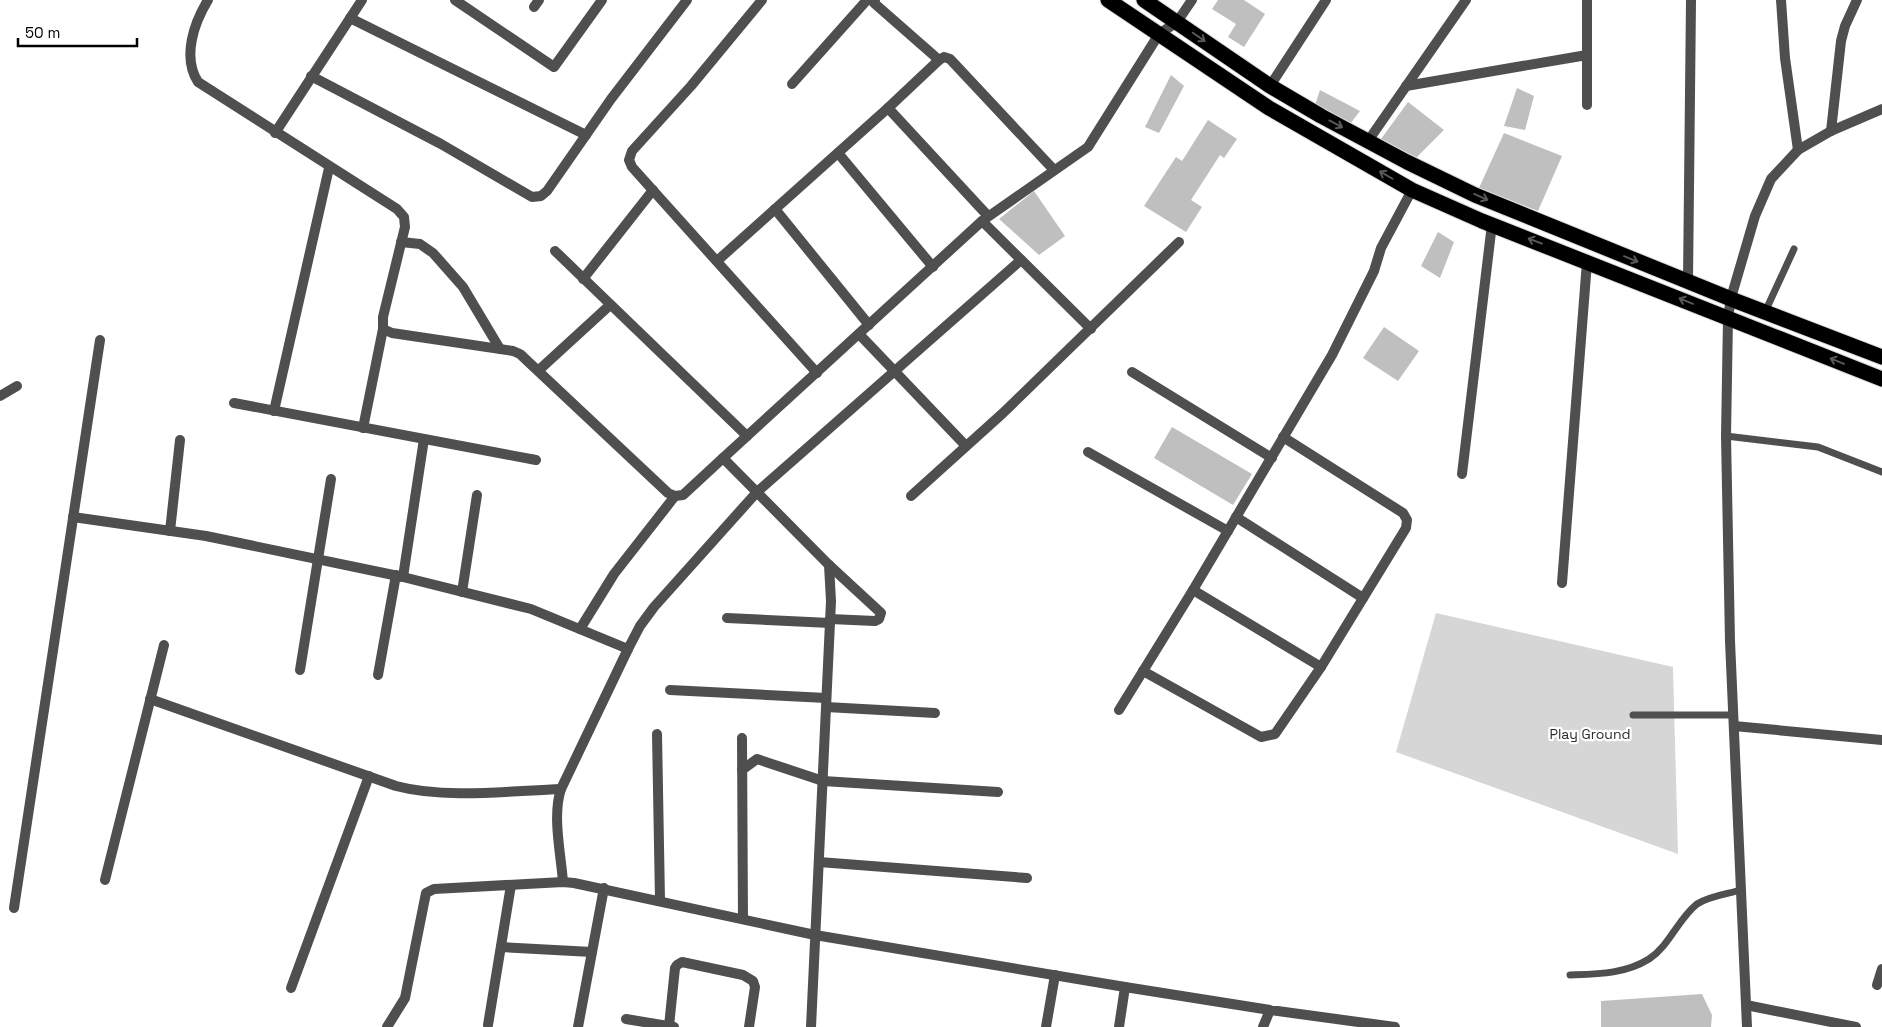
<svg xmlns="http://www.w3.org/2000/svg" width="1882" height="1027" viewBox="0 0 1882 1027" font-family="'Space Grotesk',sans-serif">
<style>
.green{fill:#d6d6d6}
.building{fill:#bfbfbf}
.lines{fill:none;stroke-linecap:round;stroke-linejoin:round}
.highway-casing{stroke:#dbdbdb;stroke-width:17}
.lane{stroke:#4f4f4f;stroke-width:7}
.street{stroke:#4f4f4f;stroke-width:10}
.highway{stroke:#000;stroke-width:15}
.oneway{stroke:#595959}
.labels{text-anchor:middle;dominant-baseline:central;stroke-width:4.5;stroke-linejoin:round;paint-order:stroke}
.park-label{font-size:14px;fill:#2d2d2d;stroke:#fff}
</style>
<rect width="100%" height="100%" fill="#fff"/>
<!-- green -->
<polygon class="green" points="1436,613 1673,667 1678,854 1396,752"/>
<!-- building -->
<g class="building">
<polygon points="1218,0 1244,0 1265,14 1244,47 1228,37 1236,24 1212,9"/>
<polygon points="1171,75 1184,86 1159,133 1145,127"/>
<polygon points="1517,88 1534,96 1525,130 1504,126"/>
<polygon points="1320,90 1360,111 1350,124 1315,105"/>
<polygon points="1408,102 1444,130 1415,159 1381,139"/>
<polygon points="1208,120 1237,139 1224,158 1220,155 1191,200 1202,207 1186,232 1144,206 1176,157 1182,161"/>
<polygon points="1504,133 1562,156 1538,211 1479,188"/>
<polygon points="1034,191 1065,236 1039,255 999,219"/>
<polygon points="1438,232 1454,242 1440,278 1421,266"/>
<polygon points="1384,327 1419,351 1398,381 1363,358"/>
<polygon points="1172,427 1252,474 1233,505 1154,458"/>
<polygon points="1702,994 1712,1015 1711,1027 1601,1027 1601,1001"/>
</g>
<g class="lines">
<defs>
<g id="highway">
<polyline points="1108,0 1269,108 1412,190 1482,221 1882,379"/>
<polyline points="1144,0 1270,86 1321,116 1407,162 1475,195 1736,301 1882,357"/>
</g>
</defs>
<!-- highway casing -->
<use href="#highway" class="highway-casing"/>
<!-- lane -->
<g class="lane">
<polyline points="1765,312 1794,249"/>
<polyline points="1726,436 1818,447 1882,472"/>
<polyline points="1633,715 1733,715"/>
<path d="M1570 975C1598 974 1625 974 1649 959 1670 945 1678 919 1697 904 1709 896 1727 894 1741 890"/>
</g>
<!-- street -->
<g class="street">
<path d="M208 0C194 23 182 57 198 82L397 209 404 217 405 227 383 317V329L392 333 513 351 520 354 668 493 675 496 683 495 723 458"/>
<polyline points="455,0 554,67 602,0"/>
<polyline points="762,0 691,86 632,151 629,160 632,167 817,373"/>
<polyline points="875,0 874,3 939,60"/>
<polyline points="1587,0 1587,105"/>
<polyline points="1781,0 1785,58 1798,150"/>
<polyline points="534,7 539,0"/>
<polyline points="350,18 586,135"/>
<polyline points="311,76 441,144 532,197 541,196 547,191 611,99 687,0"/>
<polyline points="792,84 867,0"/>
<polyline points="1270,86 1326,0"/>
<polyline points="1406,86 1587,55"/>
<polyline points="888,108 988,216"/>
<polyline points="1831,131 1841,41 1845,26 1857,0"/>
<polyline points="275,133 362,0"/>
<polyline points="1368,141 1466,0"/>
<polyline points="838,153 933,267"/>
<polyline points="775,209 869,325"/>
<polyline points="982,221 1091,329"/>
<polyline points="401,242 420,244 433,253 463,287 500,349"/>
<polyline points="555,251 747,436"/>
<polyline points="717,261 888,108 939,60 944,57 950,59 1054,170"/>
<polyline points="583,279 653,190"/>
<polyline points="1688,281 1691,0"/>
<polyline points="859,334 966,446"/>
<polyline points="539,370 610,305"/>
<polyline points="1132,372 1272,458"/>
<polyline points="0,396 17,386"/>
<polyline points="234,403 536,460"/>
<polyline points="274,411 329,168"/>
<polyline points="363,428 383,329"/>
<polyline points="1088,452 1228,531"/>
<polyline points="1462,474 1492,224"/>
<polyline points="911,496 1003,413 1179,242"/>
<polyline points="73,517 206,536 403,577 531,609 628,649"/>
<polyline points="1236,517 1363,598"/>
<polyline points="170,531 180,440"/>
<polyline points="829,565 881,613 879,619 875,621 830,619"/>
<polyline points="403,577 424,439"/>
<polyline points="1562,583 1587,262"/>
<polyline points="1193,590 1321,667"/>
<polyline points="462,592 477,495"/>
<polyline points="727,618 830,623"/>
<polyline points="580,629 614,574 675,496"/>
<polyline points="300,670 331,479"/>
<polyline points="1143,671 1261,737 1275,734 1321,667 1406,528 1407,520 1403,513 1283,437"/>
<polyline points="378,675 396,575"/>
<polyline points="670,690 826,698"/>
<path d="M150 699 396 786C445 799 509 791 561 789"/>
<polyline points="826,707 935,713"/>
<polyline points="1119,710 1193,590 1332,355 1374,271 1381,248 1412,190"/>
<polyline points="1734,726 1882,740"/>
<polyline points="657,734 660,900"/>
<polyline points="742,738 743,919"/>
<polyline points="742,770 757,759 823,781 998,792"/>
<polyline points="819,862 1027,878"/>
<polyline points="105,880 164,645"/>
<path d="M563 882C561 854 552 816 561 789L628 649 640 626 654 607 757 492 1021 260"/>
<polyline points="14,908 100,340"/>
<polyline points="501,947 592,952"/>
<polyline points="1877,985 1882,969"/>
<polyline points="291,988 369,776"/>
<polyline points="1746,1005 1856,1027"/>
<polyline points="626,1019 674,1027"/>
<polyline points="488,1025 511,885"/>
<polyline points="669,1026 675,968 677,965 682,962 743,975 753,981 755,987 749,1027"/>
<polyline points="387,1027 405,998 426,893 434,889 563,882 574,883 815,935 1125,987 1270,1010 1395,1027"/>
<polyline points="578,1027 604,888"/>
<polyline points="811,1027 831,601 829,565 723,458 982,221 1088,147 1159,34 1177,22 1192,0"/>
<polyline points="1046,1027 1055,975"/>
<polyline points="1119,1027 1125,987"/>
<polyline points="1263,1027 1270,1010"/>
<polyline points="1747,1027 1730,641 1726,436 1728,318 1731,298 1755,216 1771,179 1798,150 1831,131 1882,109"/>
</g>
<!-- highway -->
<use href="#highway" class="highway"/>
</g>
<!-- one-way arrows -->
<defs><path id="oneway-shaft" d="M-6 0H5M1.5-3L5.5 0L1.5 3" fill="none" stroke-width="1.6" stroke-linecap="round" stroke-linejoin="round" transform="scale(1.25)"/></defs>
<g class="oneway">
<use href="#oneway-shaft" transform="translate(1199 37) rotate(35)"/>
<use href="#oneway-shaft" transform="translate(1336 124) rotate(28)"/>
<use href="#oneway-shaft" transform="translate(1386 175) rotate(-150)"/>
<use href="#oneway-shaft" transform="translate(1481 197) rotate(24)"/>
<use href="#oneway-shaft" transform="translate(1535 241) rotate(-159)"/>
<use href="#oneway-shaft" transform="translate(1631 259) rotate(22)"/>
<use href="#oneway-shaft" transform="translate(1686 301) rotate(-158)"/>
<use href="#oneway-shaft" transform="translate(1837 361) rotate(-158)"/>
</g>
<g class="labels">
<!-- park labels -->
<g class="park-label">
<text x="1590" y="734">Play Ground</text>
</g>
</g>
<!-- scale -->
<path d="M18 38v8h119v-8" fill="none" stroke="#000000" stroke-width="2.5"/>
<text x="25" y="38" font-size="15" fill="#000000" stroke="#ffffff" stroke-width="4" paint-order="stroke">50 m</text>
</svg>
